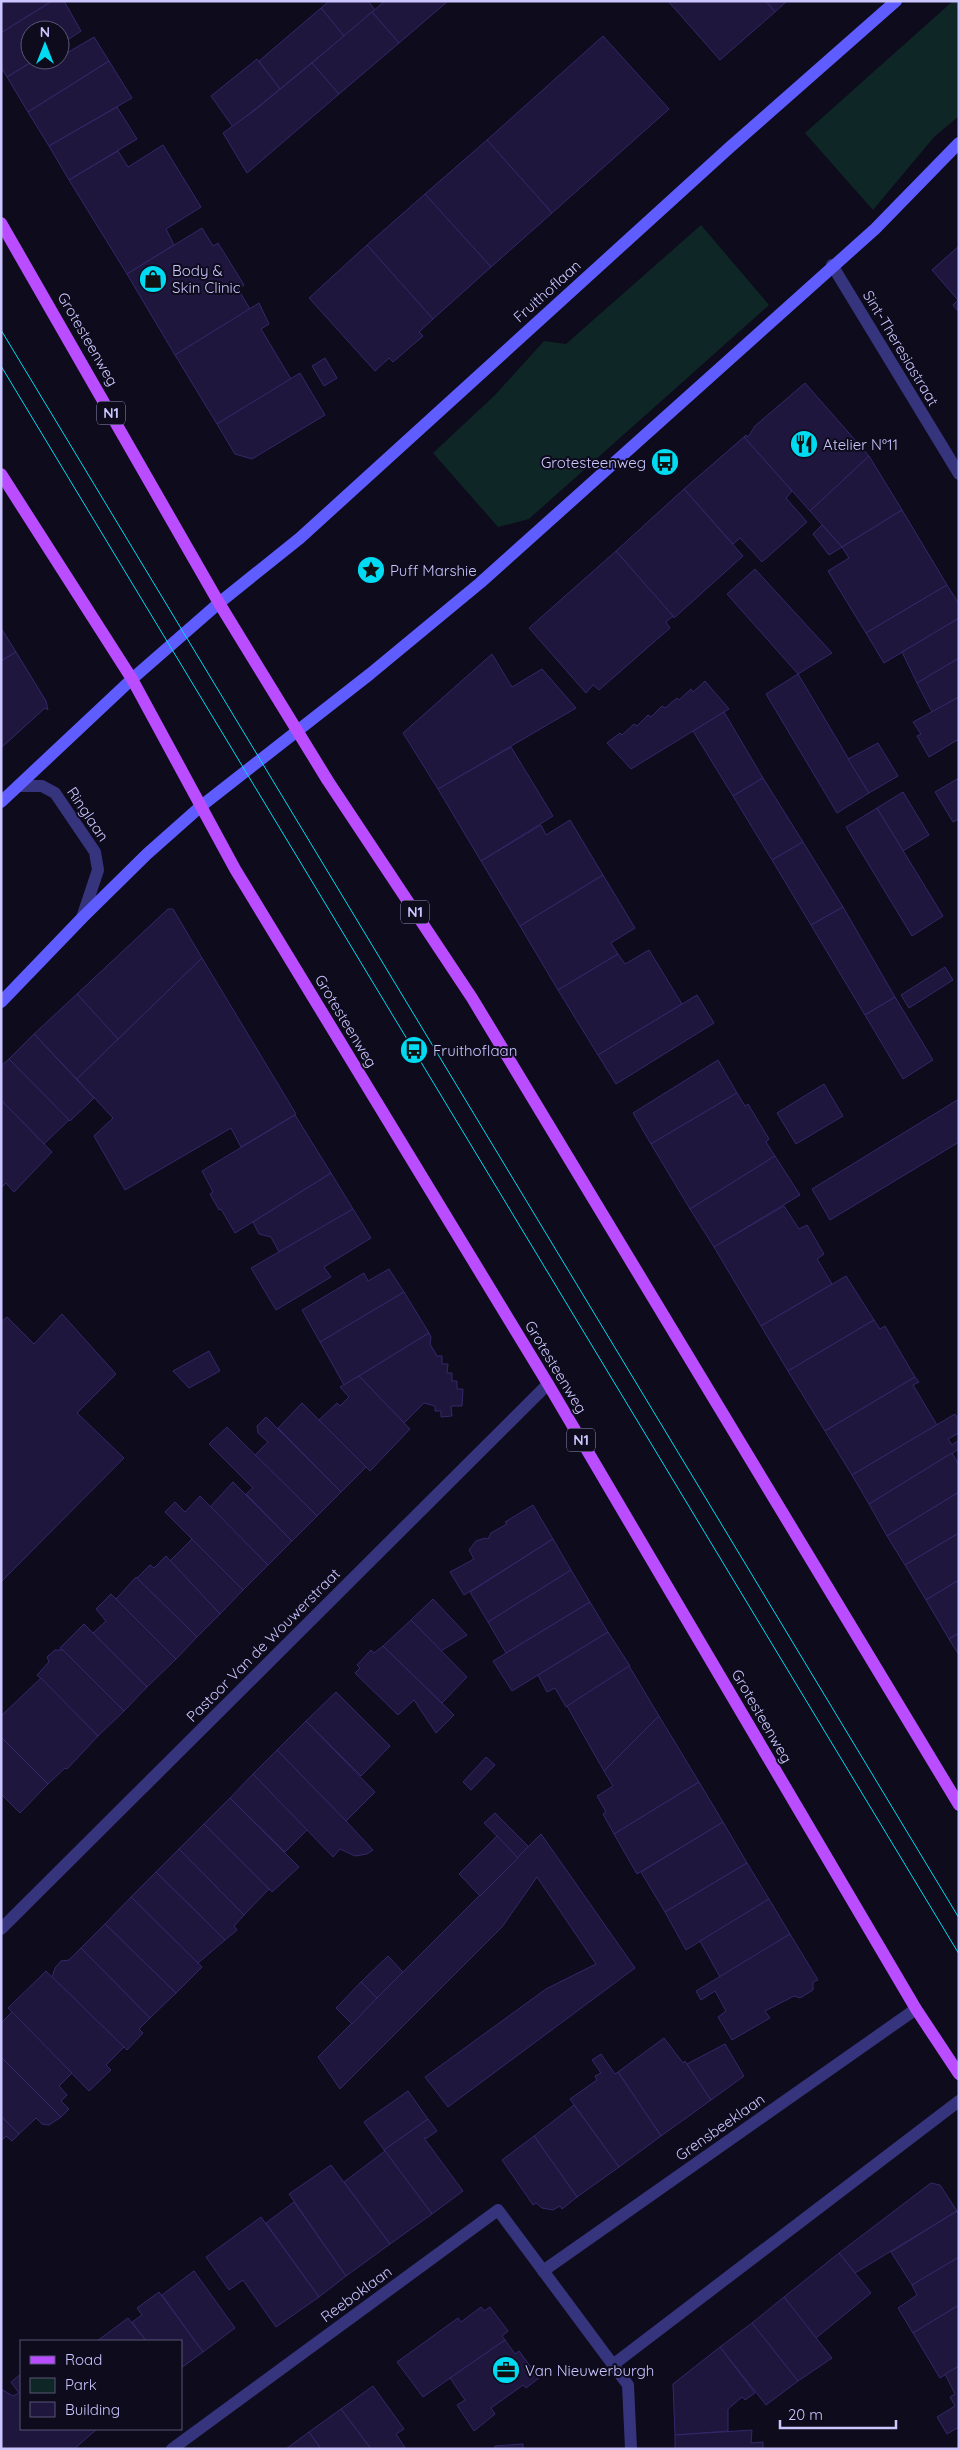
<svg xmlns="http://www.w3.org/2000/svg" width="960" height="2450" viewBox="0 0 960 2450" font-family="Quicksand,sans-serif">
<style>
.green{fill:#0e2625}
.building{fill:#1e163d;stroke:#34286a}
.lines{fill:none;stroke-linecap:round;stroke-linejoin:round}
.street{stroke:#36347c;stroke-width:12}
.secondary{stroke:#5f5dff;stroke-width:12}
.primary{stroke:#ba4dff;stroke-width:12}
.tram{stroke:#00dbf1;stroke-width:1}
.labels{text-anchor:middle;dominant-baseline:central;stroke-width:4;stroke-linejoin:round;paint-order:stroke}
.shield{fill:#0d0b1c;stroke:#928ebb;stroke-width:1}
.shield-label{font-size:14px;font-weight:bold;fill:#cbc6ff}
.poi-label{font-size:15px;fill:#cbc6ff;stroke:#0d0b1c;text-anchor:start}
.street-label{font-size:15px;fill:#cbc6ff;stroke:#0d0b1c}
</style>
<rect width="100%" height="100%" fill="#0d0b1c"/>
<!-- green -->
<g class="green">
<polygon points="953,1 959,1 959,116 934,137 873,210 805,133"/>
<polygon points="701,225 769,305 529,519 498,527 433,453 495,395 544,341 566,344"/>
</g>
<!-- building -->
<g class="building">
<polygon points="1,1 52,1 1,33"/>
<polygon points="52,1 64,1 81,31 60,45 60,30 30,30 30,60 35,60 7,77 1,67 1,33"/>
<polygon points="329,1 368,1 375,10 344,36 321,8"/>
<polygon points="385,1 448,1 399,43 372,12"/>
<polygon points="668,1 766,1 775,12 720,60"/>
<polygon points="766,1 787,1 775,12"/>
<polygon points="321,8 344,36 280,89 259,61"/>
<polygon points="372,12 399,43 339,94 312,63"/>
<polygon points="603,36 669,109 552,213 487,140"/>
<polygon points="94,37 109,61 28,112 7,77 35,60 60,60 60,57"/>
<polygon points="257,59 280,89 233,127 211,96"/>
<polygon points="109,61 132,98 49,146 28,112"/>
<polygon points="312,63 339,94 247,173 223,133 255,110"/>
<polygon points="117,107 137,139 69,180 49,146"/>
<polygon points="487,140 552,213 491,267 425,194"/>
<polygon points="163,145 201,207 166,229 174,245 127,274 69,180 118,151 128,167"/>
<polygon points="425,194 491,267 433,319 367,245"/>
<polygon points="202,228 213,246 218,243 244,285 238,289 250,309 175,355 127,274"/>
<polygon points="367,245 433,319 419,332 423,336 393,362 389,358 375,371 309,298"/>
<polygon points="959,246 959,312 953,305 958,300 932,270"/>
<polygon points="259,303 269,324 261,329 291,379 217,424 175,355"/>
<polygon points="325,358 337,378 324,386 312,366"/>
<polygon points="300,373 325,415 252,459 235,454 217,424"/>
<polygon points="805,383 869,456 810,511 744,437 746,435 748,437 755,426"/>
<polygon points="744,437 792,491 786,498 807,522 762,562 740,538 733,544 684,489"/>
<polygon points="869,456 902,510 842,547 810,511"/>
<polygon points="684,489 743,556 674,618 616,551"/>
<polygon points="902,510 947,585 866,633 828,571 849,558 842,547"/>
<polygon points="822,525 842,547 829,555 813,534"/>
<polygon points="616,551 673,616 666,622 670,628 599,690 593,685 586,693 529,628"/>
<polygon points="755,569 832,653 798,674 727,594"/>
<polygon points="947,585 959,604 959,618 884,663 866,633"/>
<polygon points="959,618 959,658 917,683 902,652"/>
<polygon points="1,628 16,652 1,661"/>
<polygon points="16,652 46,701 48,710 45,708 1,748 1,661"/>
<polygon points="492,654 512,687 542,669 576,708 438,789 403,733"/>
<polygon points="959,658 959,697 932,712 917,683"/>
<polygon points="798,674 869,793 837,813 766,694"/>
<polygon points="705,681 729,709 631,769 607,743 620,733 622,735 634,724 637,726 648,715 651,717 662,706 665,708 677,698 679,700 691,689 693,692"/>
<polygon points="959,697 959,739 929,757 917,736 921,734 913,722"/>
<polygon points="724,712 763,778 733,796 693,731"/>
<polygon points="878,743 898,776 869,793 848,759"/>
<polygon points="511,747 553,816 481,861 438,789"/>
<polygon points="763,778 803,842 772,860 733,796"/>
<polygon points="959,778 959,819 953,822 935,792"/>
<polygon points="903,792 929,835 903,851 877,808"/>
<polygon points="877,808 943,916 912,936 846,827"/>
<polygon points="570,820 603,875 520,926 481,861 541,825 546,835"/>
<polygon points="803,842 843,907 811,925 772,860"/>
<polygon points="603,875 635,928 611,943 618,954 558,990 520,926"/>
<polygon points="843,907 895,997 865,1015 811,925"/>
<polygon points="168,909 173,909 202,958 118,1039 77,994"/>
<polygon points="649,950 682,1004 598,1055 558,990 618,954 625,964"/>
<polygon points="202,958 296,1114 241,1147 231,1128 125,1190 94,1136 113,1118 77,1079"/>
<polygon points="945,967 953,980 909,1008 901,995"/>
<polygon points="77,994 118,1039 77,1079 34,1034"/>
<polygon points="697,995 714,1023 616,1084 598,1055"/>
<polygon points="895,997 933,1060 903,1079 865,1015"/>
<polygon points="34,1034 94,1098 70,1121 9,1059"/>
<polygon points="9,1059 69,1120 44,1144 1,1100 1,1066"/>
<polygon points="718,1060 737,1093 651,1144 633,1113"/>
<polygon points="824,1084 843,1116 796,1144 777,1113"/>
<polygon points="737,1093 745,1106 748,1104 769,1139 766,1142 775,1156 690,1209 651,1144"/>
<polygon points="959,1099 959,1142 830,1220 812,1189"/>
<polygon points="1,1100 52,1152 14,1192 6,1183 1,1188"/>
<polygon points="295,1115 331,1173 235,1233 221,1209 219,1210 210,1194 213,1192 202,1171"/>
<polygon points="775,1156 800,1195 714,1247 690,1209"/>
<polygon points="331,1173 353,1209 279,1252 271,1237 259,1234 253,1222"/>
<polygon points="784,1206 799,1229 807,1225 824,1254 817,1259 832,1284 761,1326 714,1247"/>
<polygon points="353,1209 371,1238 324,1267 331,1277 276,1310 251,1268"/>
<polygon points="389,1269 404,1292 320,1342 302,1310 364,1273 368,1281"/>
<polygon points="846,1276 874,1320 788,1371 761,1326"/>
<polygon points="404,1292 429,1333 344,1385 320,1342"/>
<polygon points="62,1314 116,1374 77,1413 124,1458 1,1582 1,1322 7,1317 34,1344"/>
<polygon points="874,1320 880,1329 885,1326 915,1377 825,1431 788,1371"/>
<polygon points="429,1333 431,1337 430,1344 437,1356 442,1356 442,1364 448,1364 447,1373 452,1373 452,1381 457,1381 457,1389 463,1389 462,1406 451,1406 452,1416 441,1417 441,1411 435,1411 435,1406 424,1403 404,1423 359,1376"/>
<polygon points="209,1351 220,1371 189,1388 173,1371"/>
<polygon points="359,1376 410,1429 370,1471 319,1420 337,1403 340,1406 349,1397 340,1387"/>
<polygon points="915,1377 919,1382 913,1385 937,1425 852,1475 825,1431"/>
<polygon points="302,1403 366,1467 341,1492 278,1428"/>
<polygon points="955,1414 959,1421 959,1433 948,1439 952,1445 959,1440 959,1449 869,1504 852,1475"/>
<polygon points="266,1417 341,1492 317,1516 255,1455 268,1442 258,1433 257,1426"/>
<polygon points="227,1427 317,1516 292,1541 246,1494 253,1488 209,1444"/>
<polygon points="952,1453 959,1465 959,1492 887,1536 869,1504"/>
<polygon points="233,1482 292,1541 268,1565 210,1507"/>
<polygon points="959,1492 959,1533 905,1565 887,1536"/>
<polygon points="200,1496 268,1565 243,1590 165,1512 175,1502 185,1512"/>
<polygon points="533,1505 553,1539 464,1595 450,1572 474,1559 469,1550 476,1541 485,1538 488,1539 491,1533 507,1524 505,1522"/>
<polygon points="959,1533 959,1580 926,1600 905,1565"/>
<polygon points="192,1539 243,1590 220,1614 170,1561"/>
<polygon points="553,1539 571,1570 488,1622 470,1592"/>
<polygon points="166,1556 220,1614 197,1637 137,1578 150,1565 154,1568"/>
<polygon points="571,1570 590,1602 506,1653 488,1622"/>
<polygon points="136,1577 197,1637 176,1659 116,1599"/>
<polygon points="959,1580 959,1633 949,1639 926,1600"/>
<polygon points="111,1594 176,1659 147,1687 93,1633 106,1621 96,1609"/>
<polygon points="433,1599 467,1635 441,1651 411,1620"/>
<polygon points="590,1602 608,1632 512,1691 493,1661"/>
<polygon points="411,1620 467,1677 442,1703 383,1646"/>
<polygon points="84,1624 147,1687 124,1711 60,1648"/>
<polygon points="608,1632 630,1666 566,1707 555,1688 547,1692 538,1675"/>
<polygon points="959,1633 959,1655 949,1639"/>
<polygon points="383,1646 454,1715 436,1733 414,1700 398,1715 355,1673 360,1668 357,1665 371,1650 374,1653"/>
<polygon points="55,1650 63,1650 124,1711 98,1736 37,1675 49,1662 47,1657"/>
<polygon points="629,1666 659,1716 604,1771 567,1706"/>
<polygon points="41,1678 98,1736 67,1769 65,1768 48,1784 1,1737 1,1716"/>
<polygon points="336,1692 390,1746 361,1776 306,1721"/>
<polygon points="659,1716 699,1782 614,1834 603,1814 606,1812 597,1796 613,1786 604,1771"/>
<polygon points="306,1721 375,1792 346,1821 277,1750"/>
<polygon points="1,1737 48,1784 20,1813 1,1794"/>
<polygon points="277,1750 346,1821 373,1850 367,1854 355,1856 340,1849 333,1857 253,1774"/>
<polygon points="486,1757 495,1765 471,1790 463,1782"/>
<polygon points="253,1774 307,1830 285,1852 230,1798"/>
<polygon points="699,1782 723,1822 637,1874 614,1834"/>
<polygon points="230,1798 299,1867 272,1892 204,1824"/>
<polygon points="495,1813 529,1847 518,1858 484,1823"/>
<polygon points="723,1822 747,1863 665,1912 641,1872"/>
<polygon points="204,1824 269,1889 244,1915 179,1849"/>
<polygon points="541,1834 635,1968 448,2107 425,2077 546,1989 596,1964 537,1877 502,1927 340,2089 318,2057"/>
<polygon points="497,1836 518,1858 480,1896 459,1874"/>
<polygon points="179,1849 244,1915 234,1926 237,1930 225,1940 156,1872"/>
<polygon points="747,1863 769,1899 686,1950 665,1912"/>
<polygon points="156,1872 225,1940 198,1963 131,1897"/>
<polygon points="131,1897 202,1967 176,1993 105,1924"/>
<polygon points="769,1899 790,1934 720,1977 700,1941"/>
<polygon points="105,1924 176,1993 150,2018 81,1948"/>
<polygon points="790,1934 818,1980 813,1982 813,1990 800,1998 794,1996 765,2011 770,2018 732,2040 718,2017 726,2011 715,1991 701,2000 696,1991"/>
<polygon points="81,1948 150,2018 139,2029 143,2033 127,2050 52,1977 55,1968 61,1961 69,1960"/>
<polygon points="388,1956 403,1972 377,1998 361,1982"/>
<polygon points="46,1971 124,2047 106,2065 111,2070 89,2091 8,2008"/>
<polygon points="361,1982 377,1998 352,2024 336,2008"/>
<polygon points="12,2012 72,2073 59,2086 67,2095 61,2101 69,2109 61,2117 1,2057 1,2023"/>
<polygon points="664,2038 683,2063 685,2061 711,2100 661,2136 618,2072"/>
<polygon points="725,2044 744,2076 711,2100 687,2064"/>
<polygon points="601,2054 615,2074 618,2072 661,2136 619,2167 570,2099 597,2080 595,2076 601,2073 592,2060"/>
<polygon points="1,2057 61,2117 49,2125 42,2124 36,2118 19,2134 1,2116"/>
<polygon points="408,2091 428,2119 384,2150 364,2122"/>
<polygon points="574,2105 619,2167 577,2197 534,2136"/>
<polygon points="1,2116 19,2134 12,2141 6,2136 1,2141"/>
<polygon points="428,2119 437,2131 427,2138 424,2138 463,2191 432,2214 384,2150"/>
<polygon points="534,2136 577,2197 562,2209 560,2206 553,2210 542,2208 536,2203 533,2205 502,2160"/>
<polygon points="385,2151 432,2214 390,2244 344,2182"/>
<polygon points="331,2165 390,2244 346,2276 289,2194"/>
<polygon points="931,2183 940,2185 957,2211 855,2273 839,2253"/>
<polygon points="294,2202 346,2276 319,2297 266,2223"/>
<polygon points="957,2211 959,2215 959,2257 912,2285 891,2252"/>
<polygon points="261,2217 319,2297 276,2327 243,2280 229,2290 206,2257"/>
<polygon points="839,2253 871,2293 816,2338 784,2297"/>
<polygon points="959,2257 959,2305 913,2333 898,2308 917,2295 912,2285"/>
<polygon points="194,2271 235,2328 203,2352 162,2295"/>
<polygon points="159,2292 203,2352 181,2368 181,2341 146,2341 132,2322 142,2315 137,2308"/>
<polygon points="784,2297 832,2358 798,2381 752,2323"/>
<polygon points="959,2305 959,2366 940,2378 913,2333"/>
<polygon points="481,2307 484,2311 490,2307 508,2331 502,2336 505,2340 423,2397 397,2362 458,2318 461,2322"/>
<polygon points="128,2318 146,2341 97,2341"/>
<polygon points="752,2323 798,2381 766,2405 720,2347"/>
<polygon points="505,2340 515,2354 519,2351 539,2378 526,2388 523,2385 491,2408 495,2414 474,2431 457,2405 465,2400 450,2378"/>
<polygon points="720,2347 755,2393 745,2400 742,2397 728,2409 728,2431 675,2435 673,2384"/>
<polygon points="959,2366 959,2427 947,2434 937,2417 955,2406 950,2397 955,2394 945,2374"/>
<polygon points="21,2374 21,2429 97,2429 74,2449 1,2449 1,2389 13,2396 19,2393 11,2382"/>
<polygon points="373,2386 404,2429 396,2434 406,2449 371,2449 341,2409"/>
<polygon points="341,2409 371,2449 321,2449 309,2432"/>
<polygon points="752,2430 751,2443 763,2442 763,2449 675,2449 675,2435"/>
<polygon points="309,2432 321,2449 286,2449"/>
<polygon points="523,2444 523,2449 495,2449 495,2446"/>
</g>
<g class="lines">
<!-- street -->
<g class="street">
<polyline points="832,265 959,474"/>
<polyline points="19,786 42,786 55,793 95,852 98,870 82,918"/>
<polyline points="1,1929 548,1384"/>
<polyline points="543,2271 916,2009"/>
<polyline points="614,2364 959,2101"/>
<polyline points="172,2449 498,2210 628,2385 631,2449"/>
</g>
<!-- secondary -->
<g class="secondary">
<polyline points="1,802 132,679 219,603 300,538 729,148 896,1"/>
<polyline points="1,1002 82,918 147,854 200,807 370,674 480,583 875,229 959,143"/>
</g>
<!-- primary -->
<g class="primary">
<polyline points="1,223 219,603 328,781 472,998 959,1805"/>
<polyline points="1,474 132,679 235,869 548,1384 916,2009 959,2074"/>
</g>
<!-- tram -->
<g class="tram">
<polyline points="1,330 959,1918"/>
<polyline points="1,366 959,1954"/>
</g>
</g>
<!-- icons -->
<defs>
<symbol id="shop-disc" viewBox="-11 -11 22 22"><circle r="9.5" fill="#00dbf1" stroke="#0d0b1c"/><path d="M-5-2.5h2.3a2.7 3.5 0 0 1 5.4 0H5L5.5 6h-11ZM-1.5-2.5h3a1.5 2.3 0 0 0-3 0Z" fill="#111"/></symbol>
<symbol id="restaurant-disc" viewBox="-11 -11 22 22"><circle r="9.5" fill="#00dbf1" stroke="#0d0b1c"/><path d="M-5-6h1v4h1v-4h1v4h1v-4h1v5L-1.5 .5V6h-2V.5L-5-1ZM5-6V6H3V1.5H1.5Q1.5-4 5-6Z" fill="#111"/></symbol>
<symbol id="bus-disc" viewBox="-11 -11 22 22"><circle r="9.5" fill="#00dbf1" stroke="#0d0b1c"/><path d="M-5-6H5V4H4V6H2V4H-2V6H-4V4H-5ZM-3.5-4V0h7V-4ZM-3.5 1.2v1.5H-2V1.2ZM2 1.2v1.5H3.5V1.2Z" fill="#111"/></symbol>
<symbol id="sight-disc" viewBox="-11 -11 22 22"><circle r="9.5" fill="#00dbf1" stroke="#0d0b1c"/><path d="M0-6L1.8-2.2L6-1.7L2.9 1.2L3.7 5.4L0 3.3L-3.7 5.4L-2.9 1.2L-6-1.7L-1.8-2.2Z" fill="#111"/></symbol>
<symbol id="office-disc" viewBox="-11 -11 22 22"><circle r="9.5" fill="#00dbf1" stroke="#0d0b1c"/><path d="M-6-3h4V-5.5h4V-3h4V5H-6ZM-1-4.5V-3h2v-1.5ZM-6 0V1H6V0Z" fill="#111"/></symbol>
</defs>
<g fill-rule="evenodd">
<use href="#shop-disc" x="137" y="263" width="32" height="32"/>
<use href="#restaurant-disc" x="788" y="428" width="32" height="32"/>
<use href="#bus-disc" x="649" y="446" width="32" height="32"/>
<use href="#sight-disc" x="355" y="554" width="32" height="32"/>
<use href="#bus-disc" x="398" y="1034" width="32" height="32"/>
<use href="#office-disc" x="490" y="2354" width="32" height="32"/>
</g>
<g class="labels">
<!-- shield labels -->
<g class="shield">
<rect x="97" y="401.5" width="28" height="23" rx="4"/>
<rect x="401" y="900.5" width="28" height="23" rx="4"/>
<rect x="567" y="1428.5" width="28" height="23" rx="4"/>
</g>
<g class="shield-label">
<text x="111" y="413">N1</text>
<text x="415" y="912">N1</text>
<text x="581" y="1440">N1</text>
</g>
<!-- poi labels -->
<g class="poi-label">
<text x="172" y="270">Body &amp;<tspan x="172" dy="17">Skin Clinic</tspan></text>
<text x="823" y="444">Atelier N°11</text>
<text x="646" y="462" text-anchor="end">Grotesteenweg</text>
<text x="390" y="570">Puff Marshie</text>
<text x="433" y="1050">Fruithoflaan</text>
<text x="525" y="2370">Van Nieuwerburgh</text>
</g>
<!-- street labels -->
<g class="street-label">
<text transform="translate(547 291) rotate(-42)">Fruithoflaan</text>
<text transform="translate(88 339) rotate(60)">Grotesteenweg</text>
<text transform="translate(901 348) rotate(59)">Sint-Theresiastraat</text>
<text transform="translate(88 814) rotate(56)">Ringlaan</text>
<text transform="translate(346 1021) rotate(59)">Grotesteenweg</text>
<text transform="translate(556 1367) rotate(59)">Grotesteenweg</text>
<text transform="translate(263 1645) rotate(-45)">Pastoor Van de Wouwerstraat</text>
<text transform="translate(762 1716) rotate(60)">Grotesteenweg</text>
<text transform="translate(720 2127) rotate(-35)">Grensbeeklaan</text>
<text transform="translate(356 2294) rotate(-36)">Reeboklaan</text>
</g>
</g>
<!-- border -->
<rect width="960" height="2450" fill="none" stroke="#cbc6ff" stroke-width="5"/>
<!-- legend -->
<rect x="20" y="2340" width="162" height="90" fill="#0d0b1c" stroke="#595677"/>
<rect x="30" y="2356" width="25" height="8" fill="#ba4dff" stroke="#595677"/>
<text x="65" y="2365" font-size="15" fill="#cbc6ff">Road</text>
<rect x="30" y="2378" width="25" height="15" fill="#0e2625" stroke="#595677"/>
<text x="65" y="2390" font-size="15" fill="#cbc6ff">Park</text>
<rect x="30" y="2402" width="25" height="15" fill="#1e163d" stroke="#595677"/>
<text x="65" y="2415" font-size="15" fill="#cbc6ff">Building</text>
<!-- north arrow -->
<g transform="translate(45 45)"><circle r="24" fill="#0d0b1c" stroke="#595677"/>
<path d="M0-4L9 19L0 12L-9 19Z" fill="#00dbf1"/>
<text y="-8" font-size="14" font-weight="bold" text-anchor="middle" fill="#cbc6ff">N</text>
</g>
<!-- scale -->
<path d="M780 2420v8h116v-8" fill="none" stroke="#cbc6ff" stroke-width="2.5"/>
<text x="788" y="2420" font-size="15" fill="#cbc6ff" stroke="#0d0b1c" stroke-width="4" paint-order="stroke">20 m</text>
</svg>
